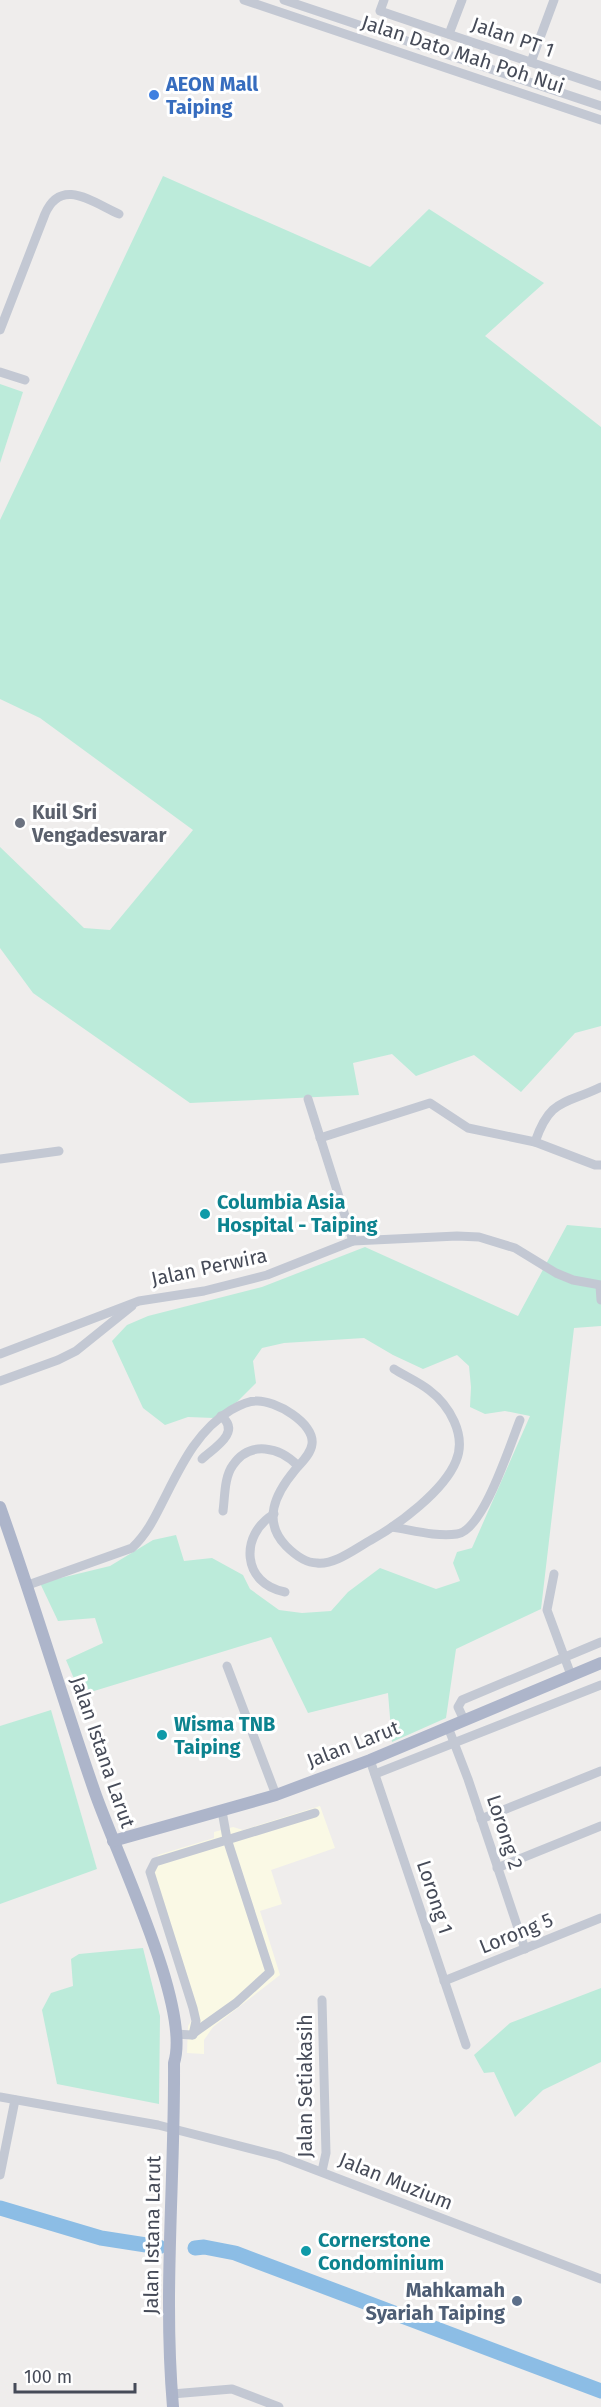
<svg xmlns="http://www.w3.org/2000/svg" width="601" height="2407" viewBox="0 0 601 2407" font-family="'Fira Sans',sans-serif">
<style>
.commercial{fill:#faf9e5}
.green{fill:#bcebda}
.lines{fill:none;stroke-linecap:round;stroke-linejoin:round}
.river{stroke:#8cbde5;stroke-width:15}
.minor{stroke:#c3c8d3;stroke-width:9}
.major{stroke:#adb5ca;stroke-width:12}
.shop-dot{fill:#3f7fe0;stroke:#fff;stroke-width:2}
.worship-dot{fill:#6b7280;stroke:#fff;stroke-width:2}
.culture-dot{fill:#0f9aa8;stroke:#fff;stroke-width:2}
.service-dot{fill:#5c6f8a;stroke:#fff;stroke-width:2}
.labels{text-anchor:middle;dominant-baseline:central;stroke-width:6;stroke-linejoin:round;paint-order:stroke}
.street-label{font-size:20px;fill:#464b58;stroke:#fff}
.shop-label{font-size:20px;font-weight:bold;fill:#366cbe;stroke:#fff;text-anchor:start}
.worship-label{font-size:20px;font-weight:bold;fill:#5b616d;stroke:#fff;text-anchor:start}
.culture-label{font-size:20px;font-weight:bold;fill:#0d838f;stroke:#fff;text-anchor:start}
.service-label{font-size:20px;font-weight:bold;fill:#4e5e75;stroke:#fff;text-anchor:end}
</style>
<rect width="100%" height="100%" fill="#efedec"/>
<!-- commercial -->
<polygon class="commercial" points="320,1806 335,1848 271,1870 282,1904 260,1911 280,1975 213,2027 204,2040 204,2054 187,2053 188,2026 194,2017 148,1871 158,1855 214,1838 214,1832 233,1827 243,1830"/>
<!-- green -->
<g class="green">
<polygon points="163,176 370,267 429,209 544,283 485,336 601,427 601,1026 575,1033 521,1092 474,1055 416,1076 392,1054 353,1063 359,1095 190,1103 33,993 0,948 0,847 84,928 110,930 193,830 40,718 0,699 0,520"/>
<polygon points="0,384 23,392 0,463"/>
<polygon points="567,1225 601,1228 601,1326 574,1328 541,1609 456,1649 446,1718 392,1742 388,1693 308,1713 271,1637 81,1695 66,1660 103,1643 95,1618 58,1621 40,1583 110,1566 153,1540 176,1535 184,1561 212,1558 243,1575 250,1589 279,1610 302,1613 331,1611 348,1592 380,1568 436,1589 460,1581 453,1563 457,1552 472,1548 530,1416 505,1411 485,1414 470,1407 471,1387 469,1366 457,1355 423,1369 393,1355 364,1338 284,1343 262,1348 253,1361 256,1383 238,1401 214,1418 188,1417 165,1425 143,1408 112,1341 127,1325 148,1316 262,1287 365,1247 518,1316"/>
<polygon points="51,1710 97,1869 0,1904 0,1726"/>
<polygon points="143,1948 160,2016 159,2104 57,2084 42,2010 51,1993 73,1986 71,1959 79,1954"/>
<polygon points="601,1988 601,2062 543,2090 515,2117 494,2072 484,2073 474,2055 510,2023"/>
</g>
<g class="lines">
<!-- river -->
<g class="river">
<polyline points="0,2208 101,2238 159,2247"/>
<polyline points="195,2248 204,2247 235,2253 601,2391"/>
</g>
<!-- minor -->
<g class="minor">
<polyline points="244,0 601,120"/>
<polyline points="284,0 601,106"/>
<polyline points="384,0 380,11 601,86"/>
<polyline points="449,34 462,0"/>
<polyline points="531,62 554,0"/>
<path d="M0 330 45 214C61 177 92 202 119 214"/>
<polyline points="0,372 25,380"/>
<polyline points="308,1099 353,1241"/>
<polyline points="320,1138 430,1103 468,1128 535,1142 595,1165 601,1165"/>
<path d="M535 1142C550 1098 564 1105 601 1087"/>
<polyline points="0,1159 59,1151"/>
<polyline points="600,1286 601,1300"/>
<polyline points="0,1354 139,1301 204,1291 267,1275 353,1241 457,1236 479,1237 515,1248 556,1273 573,1280 601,1285"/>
<polyline points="0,1381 58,1360 76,1351 132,1306"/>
<path d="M202 1459C214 1448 242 1432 221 1416"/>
<path d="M223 1511C225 1497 224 1477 233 1465 250 1440 280 1447 298 1466"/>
<path d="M274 1514C239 1535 242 1584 285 1592"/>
<path d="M392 1527C412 1530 436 1537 457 1534 483 1531 510 1445 520 1420"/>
<polyline points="554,1574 547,1610 571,1675"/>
<path d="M28 1585 132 1548C146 1535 154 1519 162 1503 180 1468 196 1431 231 1410 238 1406 248 1401 256 1401 275 1400 315 1423 312 1444 311 1454 301 1463 295 1470 275 1494 262 1521 286 1546 294 1554 306 1563 317 1563 335 1565 356 1548 371 1540 398 1525 444 1491 456 1461 467 1435 449 1405 429 1390 419 1382 405 1376 394 1369"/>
<polyline points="227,1666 276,1795"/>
<polyline points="464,1720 458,1707 462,1700 601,1642"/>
<polyline points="448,1727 468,1779 525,1949"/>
<polyline points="370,1760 466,2045"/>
<polyline points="375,1774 601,1685"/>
<polyline points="481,1819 601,1771"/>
<polyline points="497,1868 601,1826"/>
<polyline points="444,1981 601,1918"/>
<polyline points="176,2034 191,2035 236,2003 270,1972 227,1839 222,1811"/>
<polyline points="193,2035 196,2021 193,2008 150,1872 155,1862 315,1813"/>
<polyline points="0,2097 158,2125 279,2156 601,2279"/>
<polyline points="322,2171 326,2153 322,2000"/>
<polyline points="0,2175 15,2100"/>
<polyline points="172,2394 232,2389 279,2407"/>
</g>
<!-- major -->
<g class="major">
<path d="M0 1507C33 1600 61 1694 93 1787 113 1848 192 2006 174 2063 175 2177 163 2293 173 2407"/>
<polyline points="113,1841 276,1795 370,1760 601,1663"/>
</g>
</g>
<!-- markers -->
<circle class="shop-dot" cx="154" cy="95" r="6"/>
<circle class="worship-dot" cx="20" cy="823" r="6"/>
<g class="culture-dot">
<circle cx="205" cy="1214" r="6"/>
<circle cx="162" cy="1735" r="6"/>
<circle cx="306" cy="2251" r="6"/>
</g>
<circle class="service-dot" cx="517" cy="2301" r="6"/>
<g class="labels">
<!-- street labels -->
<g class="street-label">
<text transform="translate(513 37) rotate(19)">Jalan PT 1</text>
<text transform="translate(463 54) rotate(18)">Jalan Dato Mah Poh Nui</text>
<text transform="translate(209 1267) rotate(-12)">Jalan Perwira</text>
<text transform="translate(353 1744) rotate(-21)">Jalan Larut</text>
<text transform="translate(103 1752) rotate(71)">Jalan Istana Larut</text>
<text transform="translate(505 1832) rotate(72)">Lorong 2</text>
<text transform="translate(435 1897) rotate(72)">Lorong 1</text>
<text transform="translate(516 1933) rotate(-22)">Lorong 5</text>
<text transform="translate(305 2086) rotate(-90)">Jalan Setiakasih</text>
<text transform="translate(396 2181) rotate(22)">Jalan Muzium</text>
<text transform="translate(152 2235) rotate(-89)">Jalan Istana Larut</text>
</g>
<!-- shop labels -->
<g class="shop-label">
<text x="166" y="84">AEON Mall<tspan x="166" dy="23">Taiping</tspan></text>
</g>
<!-- worship labels -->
<g class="worship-label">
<text x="32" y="812">Kuil Sri<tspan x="32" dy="23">Vengadesvarar</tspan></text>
</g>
<!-- culture labels -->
<g class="culture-label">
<text x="217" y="1202">Columbia Asia<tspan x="217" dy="23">Hospital - Taiping</tspan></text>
<text x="174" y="1724">Wisma TNB<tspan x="174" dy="23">Taiping</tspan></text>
<text x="318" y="2240">Cornerstone<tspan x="318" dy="23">Condominium</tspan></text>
</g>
<!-- service labels -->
<g class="service-label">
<text x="505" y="2290">Mahkamah<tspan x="505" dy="23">Syariah Taiping</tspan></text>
</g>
</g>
<!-- scale -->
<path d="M15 2383v9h120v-9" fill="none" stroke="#464b58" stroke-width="3"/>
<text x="24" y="2383" font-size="18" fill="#464b58" stroke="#ffffff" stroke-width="4.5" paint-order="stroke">100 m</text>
</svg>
